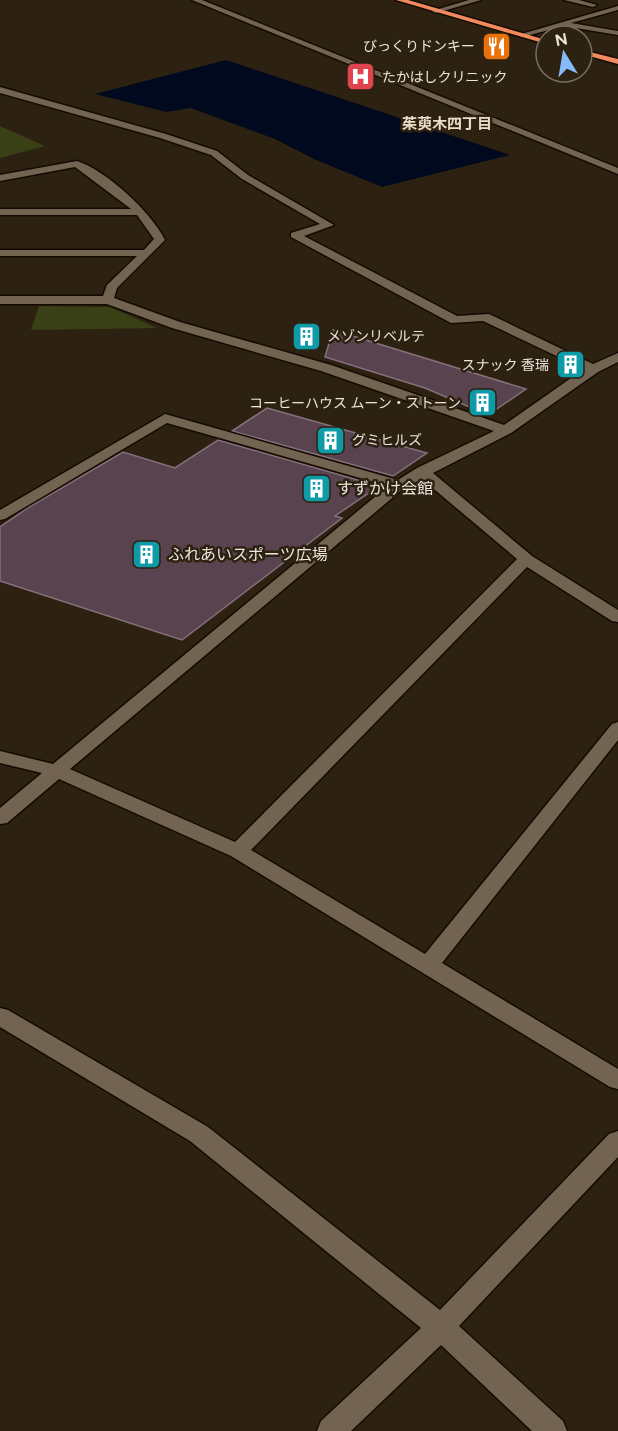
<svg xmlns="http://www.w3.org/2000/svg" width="618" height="1431" viewBox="0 0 618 1431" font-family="Figtree,'Noto Sans JP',sans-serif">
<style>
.green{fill:#3a4016}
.water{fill:#00091e}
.building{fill:#58434f;stroke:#86707c;stroke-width:1.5}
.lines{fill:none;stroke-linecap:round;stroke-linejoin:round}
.minor-casing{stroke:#150b00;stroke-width:3}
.highway-casing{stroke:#150b00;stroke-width:3}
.minor{fill:#726451;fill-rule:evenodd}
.highway{fill:#f18b5f;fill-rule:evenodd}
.labels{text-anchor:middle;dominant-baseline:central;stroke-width:5;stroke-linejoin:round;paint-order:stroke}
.far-poi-label{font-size:14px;fill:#ece4da;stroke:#2d2211;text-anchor:end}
.far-neighbourhood-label{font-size:15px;font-weight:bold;fill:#ebdbc6;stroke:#2d2211}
.poi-label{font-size:16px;fill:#ece4da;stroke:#2d2211;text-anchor:start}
</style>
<rect width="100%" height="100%" fill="#2d2211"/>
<!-- green -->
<g class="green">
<polygon points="0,126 45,146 0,158"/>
<polygon points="39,306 110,307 157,328 31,330"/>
</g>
<!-- water -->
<polygon class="water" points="226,60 510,155 382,187 314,159 275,139 191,108 166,112 95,94"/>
<!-- building -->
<g class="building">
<polygon points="333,330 526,389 488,415 425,388 325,357"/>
<polygon points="267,408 427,453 393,476 232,431"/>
<polygon points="218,440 379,486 335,516 342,518 182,640 0,581 0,527 29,507 123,452 175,468"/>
</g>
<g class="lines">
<defs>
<g id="minor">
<polygon points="192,0 202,0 618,168 618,174"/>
<polygon points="469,0 481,0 436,13 432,11"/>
<polygon points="564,0 579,0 597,5 593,7"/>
<polygon points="618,6 618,10 571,23 618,31 618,35 564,26 522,37 518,35"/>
<path d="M0 87 166 134 217 151 248 175 334 225 304 236 457 316 489 314 593 364 618 353V362L598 372 511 433 433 473 532 556 618 610V622L612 621 527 567 251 850 425 954 612 724 618 722V740L442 963 618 1069V1089L610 1087 231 856 59 779 7 823 0 824V808L42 773 0 763V751L53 764 388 486 167 423 5 519 0 520V510L165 414 398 480 417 468 494 431 321 371 172 328 107 304H0V296H103L107 285 137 256H0V250H144L154 239 137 215H0V209H131L75 167 0 181V175L77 161C107 171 151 212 165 240L117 288 114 298 180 322 331 365 504 425 584 369 483 321 451 323 291 237V233L320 224 242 179 211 155 160 138 0 93ZM422 479 517 559 235 842 70 769 404 488Z"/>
<polygon points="0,1008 8,1010 208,1127 440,1310 609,1134 618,1131 618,1157 459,1326 563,1421 567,1431 532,1431 441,1345 351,1431 317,1431 321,1421 421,1328 190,1141 0,1027"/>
</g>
<g id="highway">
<polygon points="396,0 408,0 546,40 546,44"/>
<polygon points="582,50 618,59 618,64 582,54"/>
</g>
</defs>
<!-- minor casing -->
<use href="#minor" class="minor-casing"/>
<!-- highway casing -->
<use href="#highway" class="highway-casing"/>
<!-- minor -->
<use href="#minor" class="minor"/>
<!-- highway -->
<use href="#highway" class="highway"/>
</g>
<!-- icons -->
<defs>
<symbol id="restaurant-square" viewBox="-11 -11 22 22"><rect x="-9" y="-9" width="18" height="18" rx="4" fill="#e8710a" stroke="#2d2211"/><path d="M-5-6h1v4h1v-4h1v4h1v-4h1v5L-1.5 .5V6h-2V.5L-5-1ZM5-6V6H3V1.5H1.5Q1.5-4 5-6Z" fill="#fff"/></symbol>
<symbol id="hospital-square" viewBox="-11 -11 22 22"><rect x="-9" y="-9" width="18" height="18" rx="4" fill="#e0444e" stroke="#2d2211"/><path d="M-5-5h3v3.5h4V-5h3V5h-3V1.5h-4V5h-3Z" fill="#fff"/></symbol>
<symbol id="building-square" viewBox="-11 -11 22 22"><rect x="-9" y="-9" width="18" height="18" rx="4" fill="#0f9aa8" stroke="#2d2211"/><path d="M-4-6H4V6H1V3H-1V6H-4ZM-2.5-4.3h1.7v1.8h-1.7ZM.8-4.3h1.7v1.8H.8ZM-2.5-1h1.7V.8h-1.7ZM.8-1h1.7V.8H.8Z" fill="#fff"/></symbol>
</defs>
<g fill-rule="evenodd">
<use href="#restaurant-square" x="480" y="30" width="33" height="33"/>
<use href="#hospital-square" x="344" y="60" width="33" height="33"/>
<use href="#building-square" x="290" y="320" width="33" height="33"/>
<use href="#building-square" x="554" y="348" width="33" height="33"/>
<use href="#building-square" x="466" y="386" width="33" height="33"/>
<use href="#building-square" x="314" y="424" width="33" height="33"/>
<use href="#building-square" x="300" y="472" width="33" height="33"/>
<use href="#building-square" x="130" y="538" width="33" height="33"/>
</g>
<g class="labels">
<!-- far-poi labels -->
<g class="far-poi-label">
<text x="475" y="46">びっくりドンキー</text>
<text x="382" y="77" text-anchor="start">たかはしクリニック</text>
<text x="327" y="336" text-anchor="start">メゾンリベルテ</text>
<text x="549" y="365">スナック 香瑞</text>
<text x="461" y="403">コーヒーハウス ムーン・ストーン</text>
<text x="352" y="440" text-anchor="start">グミヒルズ</text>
</g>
<!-- far-neighbourhood labels -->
<g class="far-neighbourhood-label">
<text x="447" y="124">茱萸木四丁目</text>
</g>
<!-- poi labels -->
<g class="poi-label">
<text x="337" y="488">すずかけ会館</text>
<text x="168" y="554">ふれあいスポーツ広場</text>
</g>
</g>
<!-- north arrow -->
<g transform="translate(564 54) rotate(349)"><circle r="28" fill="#2d2211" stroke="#797061" stroke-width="1.5"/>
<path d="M0-4.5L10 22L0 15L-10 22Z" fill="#85bbfb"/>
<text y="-9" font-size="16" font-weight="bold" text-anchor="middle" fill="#ece4da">N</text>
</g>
</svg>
